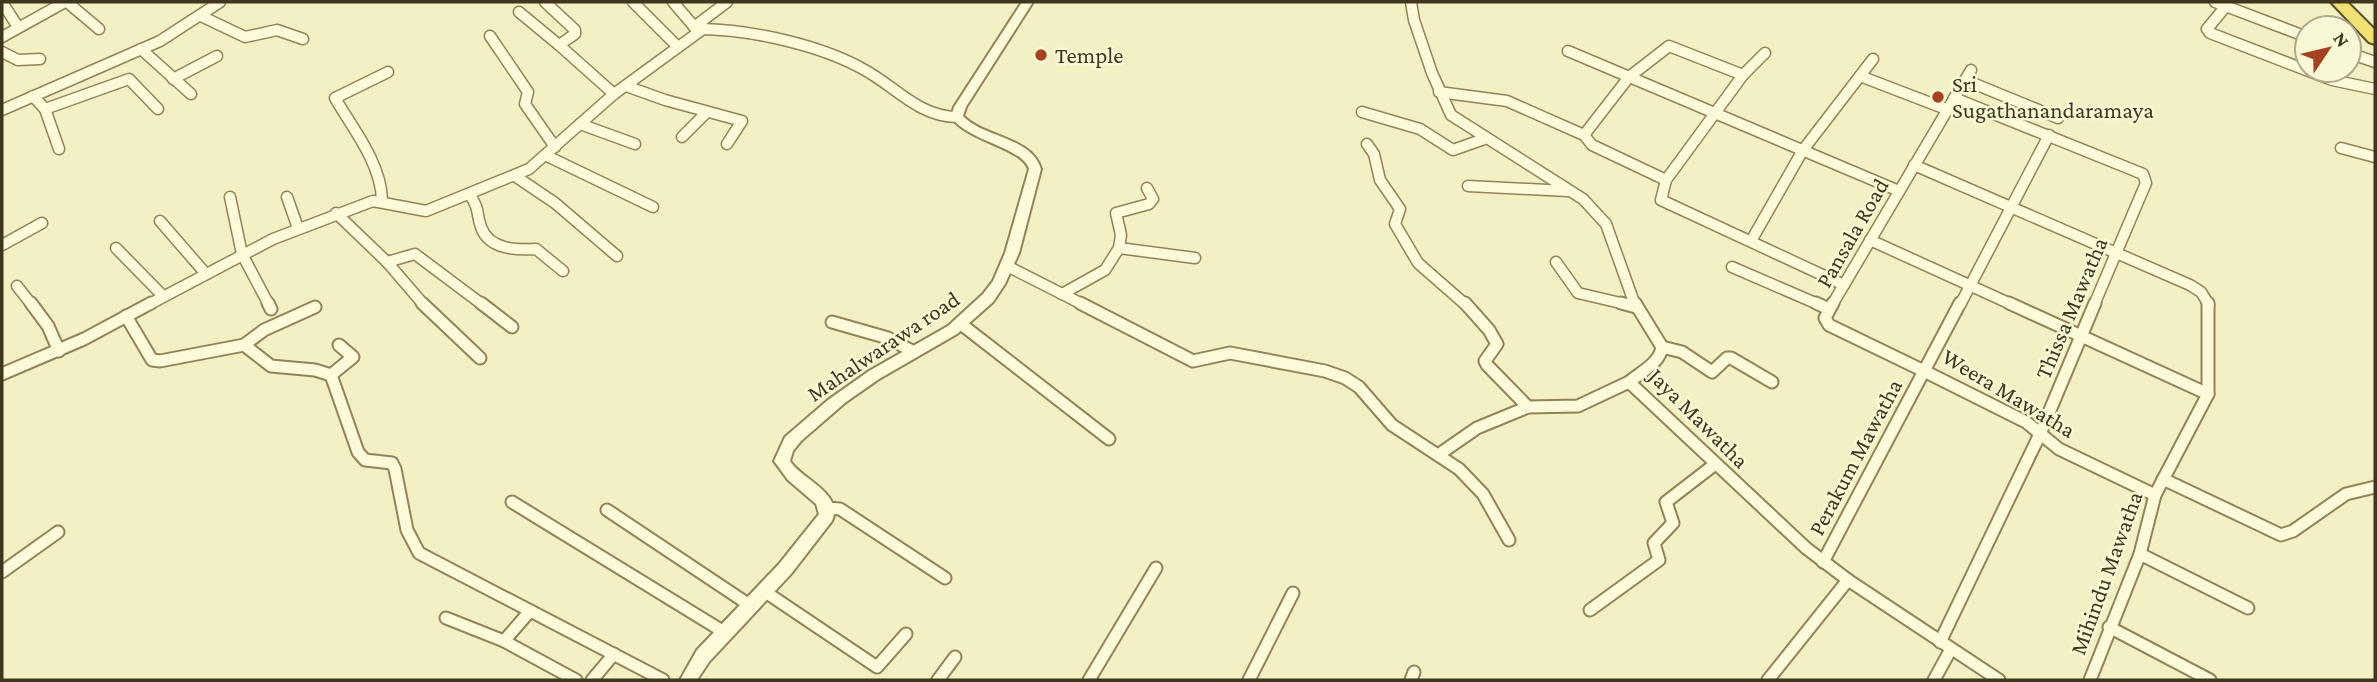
<svg xmlns="http://www.w3.org/2000/svg" width="2377" height="682" viewBox="0 0 2377 682" font-family="'Crimson Pro',serif">
<style>
.lines{fill:none;stroke-linecap:round;stroke-linejoin:round}
.minor-far1-casing{stroke:#908458;stroke-width:13}
.minor-casing{stroke:#908458;stroke-width:15}
.tertiary-casing{stroke:#908458;stroke-width:4}
.trunk-casing{stroke:#5d502c;stroke-width:4}
.minor-far1{stroke:#fcfad8;stroke-width:10}
.minor{stroke:#fcfad8;stroke-width:11}
.tertiary{fill:#fcfad8;fill-rule:evenodd}
.trunk{fill:#f1e073;fill-rule:evenodd}
.poi-dot{fill:#a54222;stroke:#f9f8d4;stroke-width:2.5}
.labels{text-anchor:middle;dominant-baseline:central;stroke-width:5;stroke-linejoin:round;paint-order:stroke}
.poi-label{font-size:23px;fill:#3e361d;stroke:#f9f8d4;text-anchor:start}
.street-label{font-size:23px;fill:#3e361d;stroke:#f9f8d4}
</style>
<rect width="100%" height="100%" fill="#f3f1c4"/>
<g class="lines">
<defs>
<g id="minor-far1">
<polyline points="2,2 18,27"/>
<polyline points="67,2 99,29"/>
<polyline points="545,2 575,30 575,34 559,45 614,94"/>
<polyline points="633,2 678,47"/>
<polyline points="673,2 698,31"/>
<polyline points="1411,2 1414,20 1432,73 1451,115 1583,199 1606,224 1635,305"/>
<polyline points="2215,2 2307,37"/>
<polyline points="2226,6 2207,29 2210,33 2332,80 2375,89"/>
<polyline points="519,12 559,45"/>
<polyline points="201,16 245,37 277,30 303,39"/>
<polyline points="694,27 727,2"/>
<polyline points="490,36 528,92 525,104 555,147"/>
<polyline points="2,37 65,2"/>
<polyline points="141,49 191,94"/>
<polyline points="1568,51 1899,191"/>
<polyline points="2,52 18,60 40,59"/>
<polyline points="1765,53 1743,75 1666,180 1661,200 1844,285"/>
<polyline points="2349,53 2375,62"/>
<polyline points="1860,76 1946,109"/>
<polyline points="173,79 217,56"/>
<polyline points="1965,80 2058,118"/>
<polyline points="626,86 665,100 742,121 727,144"/>
<polyline points="1439,92 1507,101 1584,135"/>
<polyline points="33,96 45,109 129,79 158,109"/>
<polyline points="1954,98 2143,174 2146,183 2094,305"/>
<polyline points="45,109 59,149"/>
<polyline points="2,110 160,41 220,2"/>
<polyline points="1362,112 1420,129 1453,150 1487,138"/>
<polyline points="580,124 635,144"/>
<polyline points="682,137 706,113"/>
<polyline points="1367,144 1374,154 1380,180 1400,209 1395,224 1418,263 1466,305"/>
<polyline points="2341,148 2375,157"/>
<polyline points="547,156 653,207"/>
<polyline points="1914,165 2190,285 2201,292 2209,305"/>
<polyline points="515,176 555,203 617,256"/>
<polyline points="1666,180 1592,145 1584,135 1629,77 1669,46 1743,75"/>
<polyline points="1468,186 1567,191"/>
<path d="M470 195C480 210 476 213 481 227 489 250 517 250 536 249L563 271"/>
<polyline points="230,197 242,254 269,305"/>
<polyline points="287,197 298,228"/>
<path d="M382 200C381 163 353 129 335 98L388 72"/>
<polyline points="336,213 387,262 424,305"/>
<polyline points="160,221 206,274"/>
<polyline points="1870,240 2013,305"/>
<polyline points="1751,241 1803,150 1873,59"/>
<polyline points="2,245 42,223"/>
<polyline points="116,248 163,296"/>
<polyline points="1119,248 1121,235 1116,213 1149,204 1153,199 1147,188"/>
<polyline points="387,262 415,254 483,305"/>
<polyline points="1556,262 1578,293 1629,305"/>
<polyline points="1009,267 1084,305"/>
<polyline points="1732,267 1820,305"/>
<polyline points="17,286 32,305"/>
<polyline points="1062,294 1105,270 1119,248 1195,258"/>
<path d="M148 305 273 239 373 201 426 211 529 169 614 94 703 29C752 30 820 45 863 69 895 86 919 117 957 117"/>
<polyline points="1832,305 1971,70"/>
<polyline points="1960,305 2049,135"/>
</g>
<g id="minor">
<polyline points="31,303 48,326 59,351"/>
<polyline points="268,303 271,309"/>
<polyline points="422,303 480,358"/>
<polyline points="481,303 512,327"/>
<polyline points="1080,303 1193,361 1230,353 1325,371 1345,378 1359,387 1392,425 1459,469 1483,494 1509,540"/>
<polyline points="1465,303 1489,330 1497,344 1485,361 1487,365 1528,407"/>
<polyline points="1621,303 1636,307"/>
<path d="M1635 303 1662 347C1660 363 1641 372 1629 382L1806 548 1848 580 1999 680"/>
<polyline points="1816,303 1829,309"/>
<polyline points="1960,303 1924,371 2026,422 2059,449 2155,495"/>
<polyline points="2009,303 2208,394"/>
<polyline points="126,316 152,360 160,361 244,345 271,366 315,370 331,375 358,452 365,460 392,463 395,469 407,530 419,553 663,680"/>
<polyline points="832,322 888,338 914,352"/>
<polyline points="961,324 1109,439"/>
<polyline points="244,345 264,330 315,307"/>
<polyline points="1662,347 1682,352 1712,372 1727,358 1731,358 1772,382"/>
<polyline points="2,374 84,339 151,303"/>
<polyline points="331,375 353,357 339,345"/>
<polyline points="1438,455 1477,428 1528,407 1578,406 1629,382"/>
<polyline points="2163,479 2281,535 2293,531 2346,494 2375,487"/>
<polyline points="512,502 724,632"/>
<polyline points="827,508 840,509 945,578"/>
<polyline points="607,510 751,606"/>
<polyline points="2140,554 2248,608"/>
<polyline points="1823,562 1924,371 1829,325 1825,318 1833,303"/>
<polyline points="2,572 58,532"/>
<polyline points="764,591 877,667 906,634"/>
<polyline points="1590,610 1659,560 1654,543 1673,523 1666,502 1714,465"/>
<polyline points="530,611 504,641 576,680"/>
<polyline points="446,618 504,641"/>
<polyline points="2109,627 2210,680"/>
<polyline points="1940,642 2040,434 2095,303"/>
<polyline points="592,680 614,654"/>
<polyline points="938,680 955,657"/>
<polyline points="1089,680 1156,568"/>
<polyline points="1249,680 1293,593"/>
<polyline points="1411,680 1414,672"/>
<polyline points="1768,680 1848,580"/>
<polyline points="1934,680 1951,649"/>
<polyline points="2090,680 2140,554 2155,495 2208,394 2208,303"/>
</g>
<path id="tertiary" d="M1022 2H1033L966 107 963 116C984 138 1032 137 1041 169L1019 253 1005 284 993 302 957 334 879 379 846 402 801 441 793 451 790 461C801 479 844 493 832 521L791 574 709 662 697 680H680L697 650 779 564 819 514 816 504 788 480 774 461 785 437 828 400 869 371 948 326 983 294 993 281 1005 253 1029 169C1022 147 969 142 951 117L954 107Z"/>
<polygon id="trunk" points="2331,2 2347,2 2375,30 2375,44 2369,42"/>
</defs>
<!-- minor-far1 casing -->
<use href="#minor-far1" class="minor-far1-casing"/>
<!-- minor casing -->
<use href="#minor" class="minor-casing"/>
<!-- tertiary casing -->
<use href="#tertiary" class="tertiary-casing"/>
<!-- trunk casing -->
<use href="#trunk" class="trunk-casing"/>
<!-- minor-far1 -->
<use href="#minor-far1" class="minor-far1"/>
<!-- minor -->
<use href="#minor" class="minor"/>
<!-- tertiary -->
<use href="#tertiary" class="tertiary"/>
<!-- trunk -->
<use href="#trunk" class="trunk"/>
</g>
<!-- markers -->
<g class="poi-dot">
<circle cx="1041" cy="55" r="7"/>
<circle cx="1938" cy="97" r="7"/>
</g>
<g class="labels">
<!-- poi labels -->
<g class="poi-label">
<text x="1055" y="55">Temple</text>
<text x="1952" y="84">Sri<tspan x="1952" dy="26">Sugathanandaramaya</tspan></text>
</g>
<!-- street labels -->
<g class="street-label">
<text transform="translate(1852 233) rotate(-60)">Pansala Road</text>
<text transform="translate(2071 308) rotate(-67)">Thissa Mawatha</text>
<text transform="translate(883 346) rotate(-34)">Mahalwarawa road</text>
<text transform="translate(2009 393) rotate(31)">Weera Mawatha</text>
<text transform="translate(1699 418) rotate(45)">Jaya Mawatha</text>
<text transform="translate(1855 457) rotate(-62)">Perakum Mawatha</text>
<text transform="translate(2106 573) rotate(-70)">Mihindu Mawatha</text>
</g>
</g>
<!-- border -->
<rect width="2377" height="682" fill="none" stroke="#3e361d" stroke-width="7"/>
<!-- north arrow -->
<g transform="translate(2328 49) rotate(55)"><circle r="33" fill="#f9f8d4" stroke="#aeaa8b" stroke-width="2"/>
<path d="M0-5L12 26L0 18L-12 26Z" fill="#a54222"/>
<text y="-10" font-size="19" font-weight="bold" text-anchor="middle" fill="#3e361d">N</text>
</g>
</svg>
